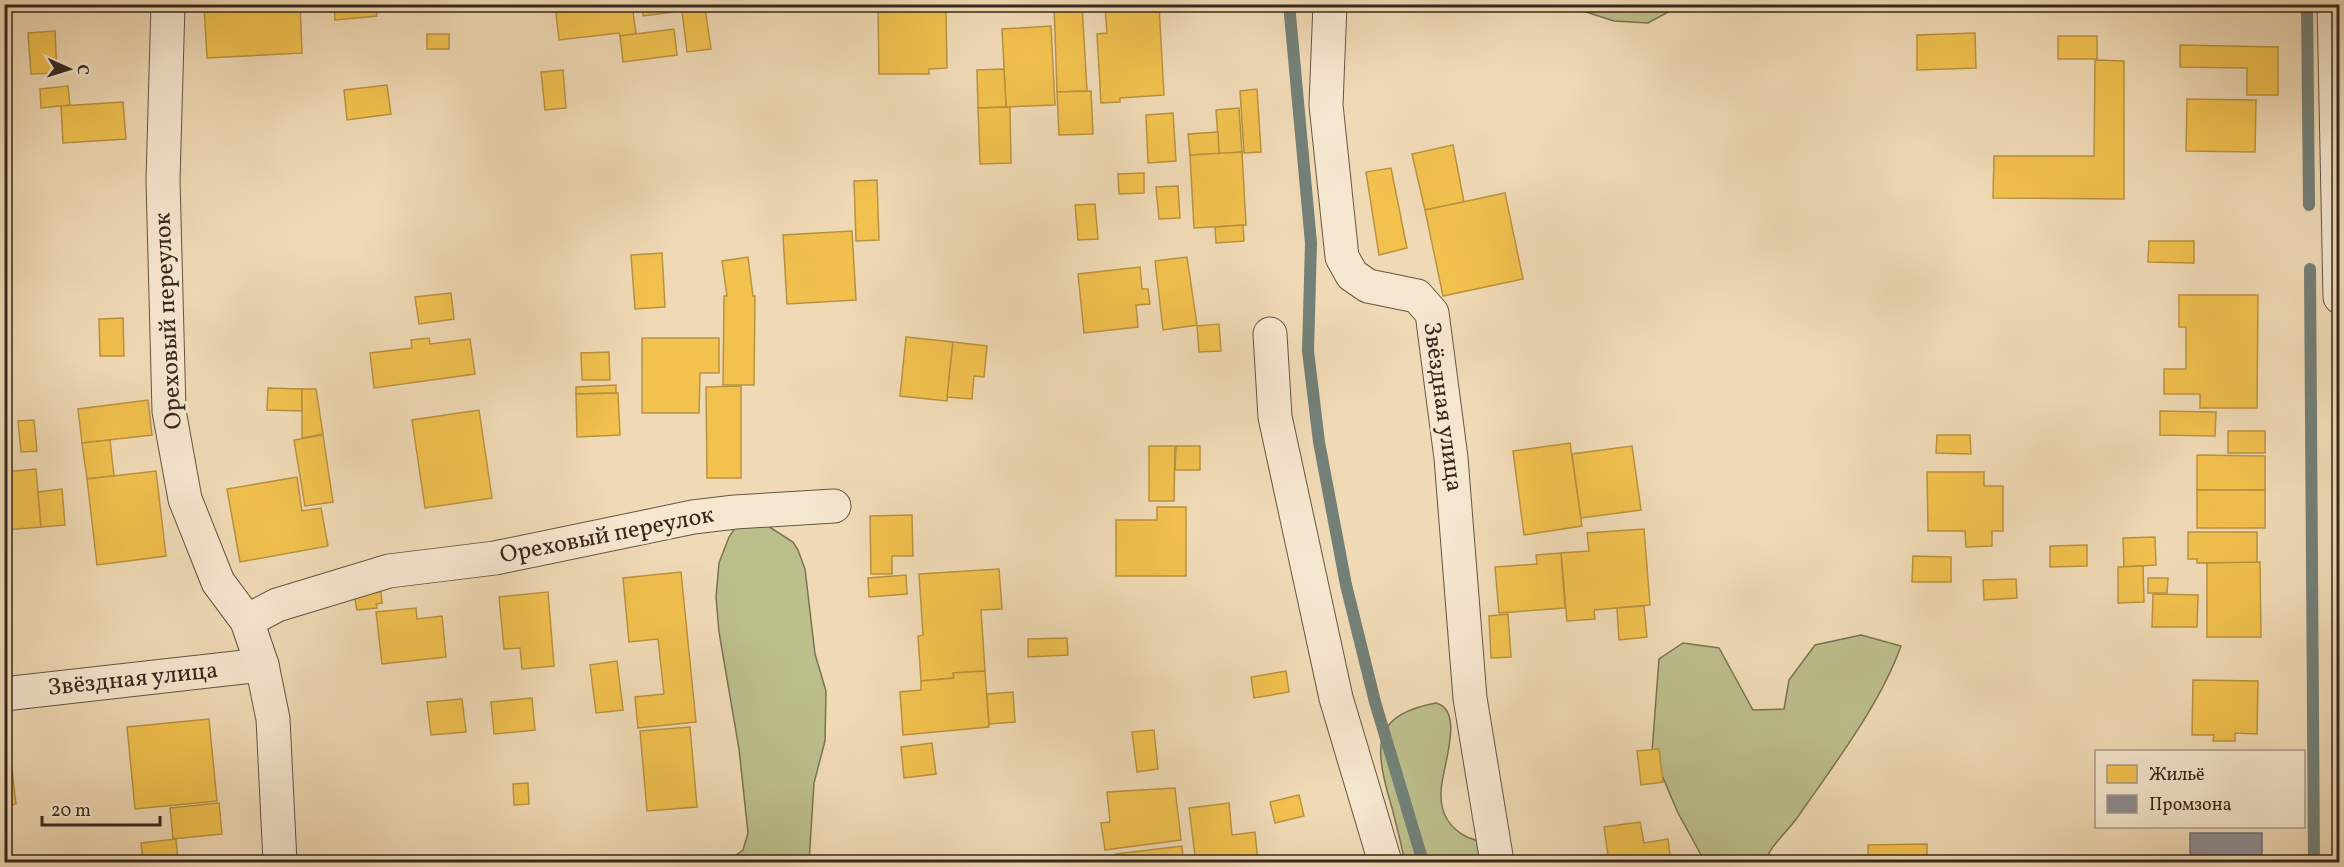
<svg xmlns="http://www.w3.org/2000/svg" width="2344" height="867" viewBox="0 0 2344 867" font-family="Vollkorn,serif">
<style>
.green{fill:#bcbe8b;stroke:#797355;stroke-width:1.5}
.homes{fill:#f2c14e;stroke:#ba9340;stroke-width:1.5}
.industry{fill:#8d8d92;stroke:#736f70;stroke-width:1.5}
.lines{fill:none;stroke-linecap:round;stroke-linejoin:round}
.stream{stroke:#738078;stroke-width:12}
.street-casing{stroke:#645444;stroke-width:35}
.street{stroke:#f5e7cf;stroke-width:33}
.labels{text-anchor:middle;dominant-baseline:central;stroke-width:6;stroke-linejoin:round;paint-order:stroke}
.street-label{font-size:24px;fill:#36281f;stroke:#f5e7cf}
</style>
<rect width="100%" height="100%" fill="#f0dab5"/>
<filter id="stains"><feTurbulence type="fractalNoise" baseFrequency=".00333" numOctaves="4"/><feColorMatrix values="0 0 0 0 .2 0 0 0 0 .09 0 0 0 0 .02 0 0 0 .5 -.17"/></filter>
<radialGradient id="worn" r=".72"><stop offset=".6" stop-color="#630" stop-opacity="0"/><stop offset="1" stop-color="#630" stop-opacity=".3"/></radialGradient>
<!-- green -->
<g class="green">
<polygon points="1564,5 1695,5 1681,5 1648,23 1614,21"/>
<polygon points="739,522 768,526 793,542 798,550 805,569 815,654 826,691 825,741 814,783 809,862 726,862 743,850 748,833 739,749 719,632 716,597 719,563 729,537"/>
<path d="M1861 635 1901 646C1880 705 1833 766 1797 818 1787 832 1770 846 1765 862H1705L1678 813 1652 752 1659 659 1683 643 1719 648 1753 710 1784 709 1789 680 1815 645Z"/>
<path d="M1436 703C1466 711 1441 770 1441 792 1440 812 1449 828 1467 837 1471 839 1476 839 1479 843 1484 848 1487 856 1491 862H1405C1400 840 1395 817 1388 794 1374 742 1375 714 1436 703Z"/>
</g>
<!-- homes -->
<g class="homes">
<polygon points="300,4 302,53 207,58 204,4"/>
<polygon points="334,4 375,4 377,16 335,20"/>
<polygon points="555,4 632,4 636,34 620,36 619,33 559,40"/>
<polygon points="642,4 705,4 705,8 643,16"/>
<polygon points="1054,4 1082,4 1087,91 1057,92"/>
<polygon points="1159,6 1164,95 1120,98 1120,102 1101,103 1097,34 1107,33 1105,8"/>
<polygon points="705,8 711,49 687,52 682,11"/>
<polygon points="878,9 946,9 947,68 929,69 929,74 879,74"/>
<polygon points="1051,26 1055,105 1006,107 1002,29"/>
<polygon points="674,29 677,55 623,62 620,36"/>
<polygon points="55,31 57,73 31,74 28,33"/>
<polygon points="1975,33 1976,68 1917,70 1917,35"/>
<rect x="427" y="34" width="22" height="15"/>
<rect x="2058" y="36" width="39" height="23"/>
<polygon points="2180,45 2278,47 2278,95 2247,95 2247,68 2180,67"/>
<polygon points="2095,60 2124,61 2124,199 1993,198 1994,156 2094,156"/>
<polygon points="1004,69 1006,107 978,108 977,70"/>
<polygon points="563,70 566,108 545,110 541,72"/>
<polygon points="387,85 391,114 347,120 344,90"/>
<polygon points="68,86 70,105 41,108 40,89"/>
<polygon points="1257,89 1261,152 1244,153 1240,91"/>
<polygon points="1091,91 1093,134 1059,135 1057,92"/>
<polygon points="2187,99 2256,100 2255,152 2186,151"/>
<polygon points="123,102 126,139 63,143 61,106"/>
<polygon points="1010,107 1011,163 980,164 978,108"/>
<polygon points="1239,108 1242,152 1219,154 1216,110"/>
<polygon points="1173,113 1176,161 1148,163 1146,115"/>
<polygon points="1218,132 1219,154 1190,155 1188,134"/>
<polygon points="1453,145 1464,202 1425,210 1412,154"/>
<polygon points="1242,152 1246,225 1194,228 1190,155"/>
<polygon points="1391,168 1407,248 1379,255 1366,172"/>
<polygon points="1144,173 1144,193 1119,194 1118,174"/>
<polygon points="877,180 879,240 856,241 854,181"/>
<polygon points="1178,186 1180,218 1159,219 1156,187"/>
<polygon points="1505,193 1523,279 1443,296 1425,210"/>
<polygon points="1095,204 1098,239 1078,240 1075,205"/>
<polygon points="1243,225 1244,241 1216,243 1215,227"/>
<polygon points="852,231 856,300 787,304 783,235"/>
<polygon points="2149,241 2194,241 2194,263 2148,262"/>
<polygon points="662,253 665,307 635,309 631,255"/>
<polygon points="748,257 753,296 755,296 754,385 723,385 724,296 727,296 722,261"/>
<polygon points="1187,257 1197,325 1163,330 1155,261"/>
<polygon points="1140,267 1142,289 1148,289 1150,304 1136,305 1138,327 1084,333 1078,274"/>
<polygon points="451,293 454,319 419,324 415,297"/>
<polygon points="2179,295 2258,295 2257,408 2200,408 2200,394 2164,394 2164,369 2186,369 2186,327 2179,327"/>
<polygon points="123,318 124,356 100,356 99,319"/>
<polygon points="1219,324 1221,351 1199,352 1197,326"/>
<polygon points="906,337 953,342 947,401 900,396"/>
<polygon points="429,338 430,344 470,339 475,374 374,388 370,353 412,348 411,340"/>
<polygon points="642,338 719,338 719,373 700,373 699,413 642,413"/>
<polygon points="953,342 987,346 984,377 974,376 972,399 947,397"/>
<polygon points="609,352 610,380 582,380 581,353"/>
<polygon points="616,385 616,393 576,394 576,387"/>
<polygon points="741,386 741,478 707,478 706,387"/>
<polygon points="268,388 302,389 302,411 267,410"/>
<polygon points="302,389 316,389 323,434 302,438"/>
<polygon points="618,393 620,435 577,437 576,394"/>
<polygon points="148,400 152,435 82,443 78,409"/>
<polygon points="479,410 492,498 425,508 412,420"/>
<polygon points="2160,411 2216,412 2215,436 2160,435"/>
<polygon points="34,420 37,451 21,452 18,421"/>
<rect x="2228" y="431" width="37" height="22"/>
<polygon points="323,435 333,502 305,506 294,440"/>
<polygon points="1937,435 1970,435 1971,454 1936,453"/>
<polygon points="110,440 114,476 87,479 82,443"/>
<polygon points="1570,443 1582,526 1524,535 1513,451"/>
<polygon points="1149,446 1175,446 1174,501 1149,501"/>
<polygon points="1176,446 1200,446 1200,470 1175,470"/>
<polygon points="1632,446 1641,510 1581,518 1572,454"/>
<polygon points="2197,455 2265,456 2265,490 2197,490"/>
<polygon points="36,469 41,527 4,530 4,472"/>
<polygon points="156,471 166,556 97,565 87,479"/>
<polygon points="1927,472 1984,472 1984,486 2003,486 2003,531 1992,531 1992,546 1966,547 1965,531 1928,531"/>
<polygon points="297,477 302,511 321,508 328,546 240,562 227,489"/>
<polygon points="62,489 65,525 41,527 38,492"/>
<rect x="2197" y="490" width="68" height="38"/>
<polygon points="1157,507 1186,507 1186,576 1116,576 1116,520 1157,520"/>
<polygon points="912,515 913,556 892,556 892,574 871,574 870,516"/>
<polygon points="1644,529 1650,605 1594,610 1595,619 1567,621 1561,553 1589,551 1587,533"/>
<polygon points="2188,532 2257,532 2257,563 2197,563 2197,559 2188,559"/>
<polygon points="2155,537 2156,565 2124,567 2123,538"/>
<polygon points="2087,545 2087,566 2050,567 2050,546"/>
<polygon points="1561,553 1565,608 1499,613 1495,567 1537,564 1536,555"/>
<polygon points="1913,556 1951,557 1951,582 1912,582"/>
<polygon points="2260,562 2261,637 2207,637 2207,563"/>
<polygon points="2143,566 2144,602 2118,603 2118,567"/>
<polygon points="999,569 1002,609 981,610 985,671 953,673 954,678 921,681 918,636 923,635 919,574"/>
<polygon points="681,572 696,722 638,728 635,697 664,694 658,639 629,642 623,578"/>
<polygon points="906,575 907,594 869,597 868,578"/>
<polygon points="2148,578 2168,578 2167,593 2148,593"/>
<polygon points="2016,579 2017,598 1984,600 1983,580"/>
<polygon points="381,592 382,603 376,604 377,608 357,610 354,595"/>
<polygon points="548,592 554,666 522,669 520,648 504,649 499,597"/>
<polygon points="2153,594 2198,595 2197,627 2152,627"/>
<polygon points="1644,606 1647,637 1619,640 1617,608"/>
<polygon points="416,608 417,619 442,616 446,657 382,664 376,612"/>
<polygon points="1508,614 1511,657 1491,658 1489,616"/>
<polygon points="1067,638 1068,655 1028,657 1028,639"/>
<polygon points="617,661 623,710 596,713 590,665"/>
<polygon points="985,671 989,727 903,735 900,692 921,690 921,681 954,678 953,673"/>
<polygon points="1286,671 1289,692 1254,698 1251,677"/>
<polygon points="2193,680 2258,681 2257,734 2235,733 2235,741 2213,741 2214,735 2192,735"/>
<polygon points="1013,692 1015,722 989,724 987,694"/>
<polygon points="532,698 535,730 494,734 491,702"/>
<polygon points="462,699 466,732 431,735 427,702"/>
<polygon points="209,719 217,801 135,809 127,727"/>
<polygon points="690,727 697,807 647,811 640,731"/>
<polygon points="1154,730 1158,769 1137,772 1132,732"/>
<polygon points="932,743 936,774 904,778 901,747"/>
<polygon points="9,744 16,804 11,805 11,808 4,809 4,745"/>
<polygon points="1659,749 1663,782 1641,785 1637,751"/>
<polygon points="528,783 529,804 514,805 513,784"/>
<polygon points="1175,788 1181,840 1105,850 1101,823 1110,822 1107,792"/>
<polygon points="1299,795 1304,816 1275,823 1270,802"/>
<polygon points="219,803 222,834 173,839 170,808"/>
<polygon points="1229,803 1232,835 1255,832 1258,862 1117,862 1116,854 1182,846 1183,858 1195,856 1189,808"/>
<polygon points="1640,822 1644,843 1668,839 1671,862 1609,862 1604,827"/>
<polygon points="176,839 178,861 143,862 141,843"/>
<polygon points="1927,844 1927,862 1868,862 1868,845"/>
<polygon points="846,856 847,862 827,862 826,858"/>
<polygon points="254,857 255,862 209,862 209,860"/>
</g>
<!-- industry -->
<rect class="industry" x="2190" y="833" width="72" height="29"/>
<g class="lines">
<!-- stream -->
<g class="stream">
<polyline points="1289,4 1311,243 1308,351 1319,442 1346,585 1375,702 1423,862"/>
<polyline points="2307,4 2309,205"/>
<polyline points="2310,269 2314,862"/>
</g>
<defs>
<g id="street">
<polyline points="168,4 163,180 169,411 185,499 218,582 247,621 262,665 273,719 280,862"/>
<polyline points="1330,4 1326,105 1342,257 1352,275 1368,286 1417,296 1432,313 1451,458 1470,698 1497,862"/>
<polyline points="2334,4 2340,297"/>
<polyline points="1270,334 1275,417 1336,698 1385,862"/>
<polyline points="247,621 277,605 389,571 495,558 693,517 735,512 834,506"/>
<polyline points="4,694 262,665"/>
</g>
</defs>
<!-- street casing -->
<use href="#street" class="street-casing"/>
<!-- street -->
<use href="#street" class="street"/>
</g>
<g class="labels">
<!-- street labels -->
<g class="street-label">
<text transform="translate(169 321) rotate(-93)">Ореховый переулок</text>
<text transform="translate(1442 407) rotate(82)">Звёздная улица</text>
<text transform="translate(607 536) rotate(-11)">Ореховый переулок</text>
<text transform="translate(133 680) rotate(-6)">Звёздная улица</text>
</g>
</g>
<!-- margin -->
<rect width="2344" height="867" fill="none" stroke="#f0dab5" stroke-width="24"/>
<rect x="6" y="6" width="2332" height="855" fill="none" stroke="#36281f" stroke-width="3"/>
<rect x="12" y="12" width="2320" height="843" fill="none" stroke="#36281f" stroke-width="1.5"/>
<!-- legend -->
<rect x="2095" y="750" width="210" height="78" fill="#f5e7cf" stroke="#a99b89" stroke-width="1.5"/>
<rect x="2107" y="765" width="30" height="18" fill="#f2c14e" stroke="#a99b89" stroke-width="1.5"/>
<text x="2149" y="780" font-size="18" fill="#36281f">Жильё</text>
<rect x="2107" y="795" width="30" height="18" fill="#8d8d92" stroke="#a99b89" stroke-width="1.5"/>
<text x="2149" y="810" font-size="18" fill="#36281f">Промзона</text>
<!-- north arrow -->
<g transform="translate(69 69) rotate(93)" stroke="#f5e7cf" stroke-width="4.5" paint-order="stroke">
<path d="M0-4.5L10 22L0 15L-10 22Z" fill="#36281f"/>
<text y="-9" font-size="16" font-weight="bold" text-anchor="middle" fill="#36281f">С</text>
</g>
<!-- scale -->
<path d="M42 816v9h118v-9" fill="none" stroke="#36281f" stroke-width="3"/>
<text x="51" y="816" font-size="18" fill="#36281f" stroke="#f5e7cf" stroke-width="4.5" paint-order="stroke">20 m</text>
<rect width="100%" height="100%" filter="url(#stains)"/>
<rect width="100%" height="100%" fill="url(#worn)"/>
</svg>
